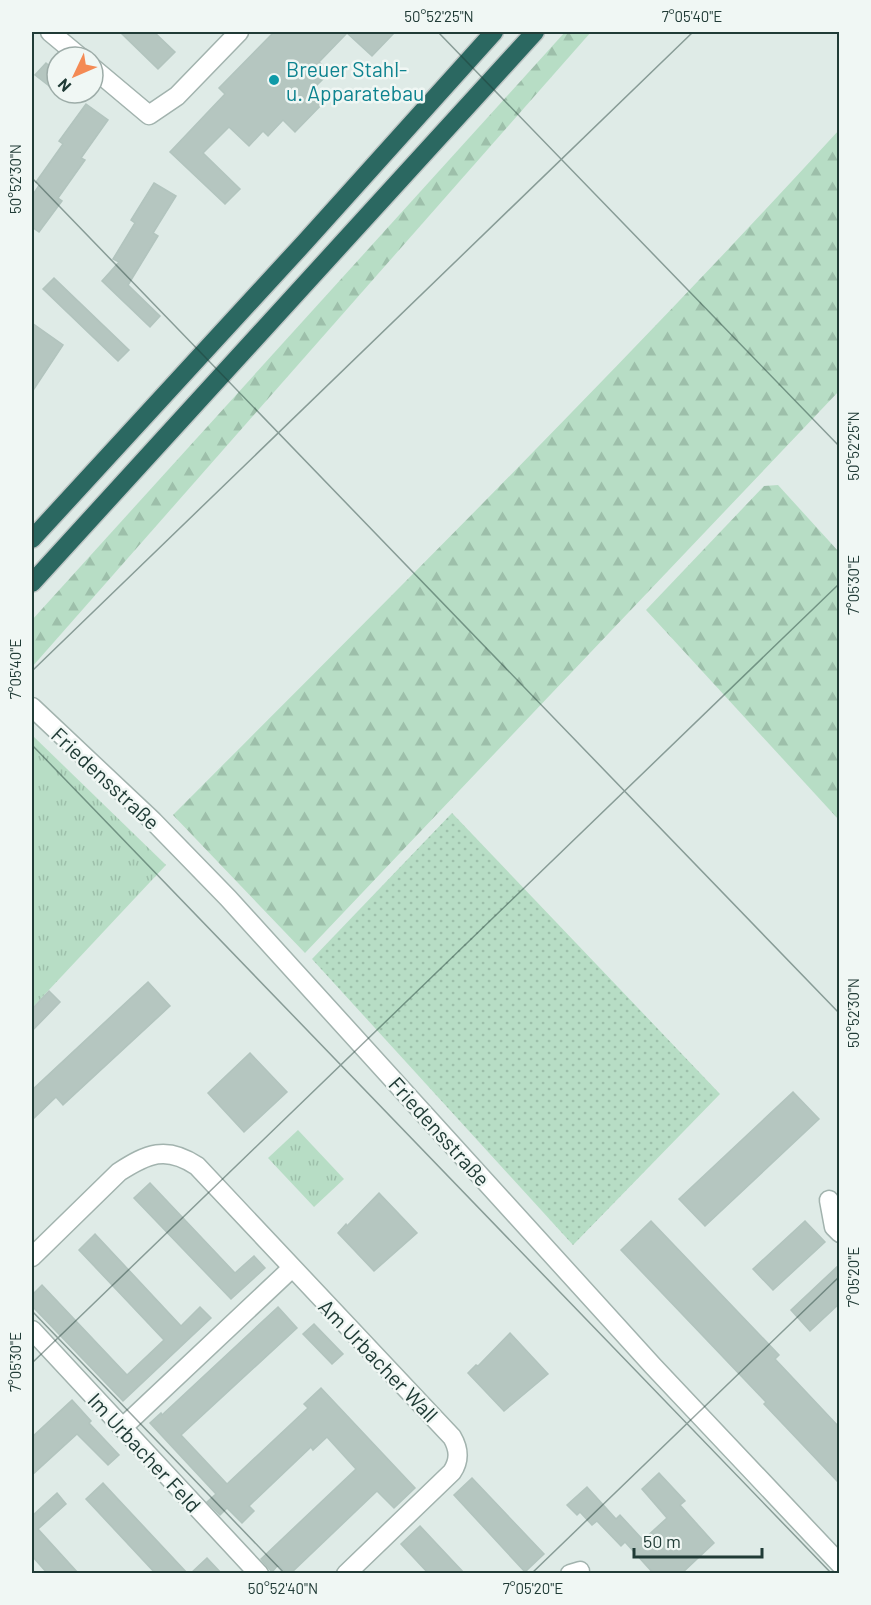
<svg xmlns="http://www.w3.org/2000/svg" width="871" height="1605" viewBox="0 0 871 1605" font-family="Barlow,sans-serif">
<style>
.grass{fill:url(#grass-dots)}
.forest{fill:url(#forest-firs)}
.park{fill:url(#park-tufts)}
.building{fill:#b5c6c0;stroke:#b2c4be;stroke-width:1.5}
.lines{fill:none;stroke-linecap:round;stroke-linejoin:round}
.minor-casing{stroke:#a2b3ae;stroke-width:21}
.highway-casing{stroke:#c1c8c7;stroke-width:21}
.minor{stroke:#fff;stroke-width:18}
.highway{stroke:#2b6861;stroke-width:18}
.ticks{fill:none;stroke:#203b36;stroke-width:1.5;stroke-opacity:0.45}
.culture-dot{fill:#0f9aa8;stroke:#f0f7f4;stroke-width:2}
.labels{text-anchor:middle;dominant-baseline:central;stroke-width:5;stroke-linejoin:round;paint-order:stroke}
.culture-label{font-size:21px;fill:#0d838f;stroke:#f0f7f4;text-anchor:start}
.street-label{font-size:21px;fill:#203b36;stroke:#f0f7f4}
.neatline{fill:none;stroke:#203b36;stroke-width:2}
.ticks-label{font-size:15px;text-anchor:middle;fill:#203b36}
</style>
<defs>
<pattern id="grass-dots" width="8" height="8" patternUnits="userSpaceOnUse" patternTransform="scale(1.5)"><rect width="8" height="8" fill="#b7ddc5"/><path d="M2 2h.1M6 6h.1" fill="none" stroke="#9dbfaa" stroke-width="1.8" stroke-linecap="round"/></pattern>
<pattern id="forest-firs" width="22" height="20" patternUnits="userSpaceOnUse" patternTransform="scale(1.5)"><rect width="22" height="20" fill="#b7ddc5"/><path d="M5 1l3.5 6h-7zM16 11l3.5 6h-7z" fill="#9dbfaa"/></pattern>
<pattern id="park-tufts" width="24" height="20" patternUnits="userSpaceOnUse" patternTransform="scale(1.5)"><rect width="24" height="20" fill="#b7ddc5"/><path d="M3 7l-1-3M5 7V3M7 7l1-3M15 17l-1-3M17 17v-4M19 17l1-3" fill="none" stroke="#9dbfaa"/></pattern>
</defs>
<rect width="100%" height="100%" fill="#dfebe7"/>
<!-- grass -->
<polygon class="grass" points="452,813 720,1094 573,1245 312,959"/>
<!-- forest -->
<g class="forest">
<polygon points="565,32 591,32 32,667 32,620"/>
<path d="M839 130V391L305 953 173 815C398 589 624 365 839 130Z"/>
<polygon points="778,485 839,552 839,820 646,610 764,486"/>
</g>
<!-- park -->
<g class="park">
<polygon points="32,735 166,865 32,1008"/>
<polygon points="298,1130 344,1179 314,1207 268,1158"/>
</g>
<!-- building -->
<g class="building">
<polygon points="120,32 154,32 175,52 158,69"/>
<polygon points="274,32 395,32 372,56 347,33 319,62 330,72 314,88 326,100 295,132 283,120 268,136 263,131 249,146 229,127 203,153 240,189 225,204 170,152 225,94 219,88"/>
<polygon points="46,63 57,72 57,92 35,75"/>
<polygon points="86,104 108,120 81,158 85,160 58,198 62,201 39,232 32,227 32,196 40,184 36,182 63,144 59,141"/>
<polygon points="154,183 176,196 153,233 158,236 128,285 160,316 150,327 102,281 119,262 113,259 135,223 131,220"/>
<polygon points="54,278 129,350 118,361 43,289"/>
<polygon points="32,323 63,345 32,392"/>
<polygon points="148,982 170,1006 63,1105 56,1097 32,1120 32,1090"/>
<polygon points="49,991 60,1002 32,1031 32,1009"/>
<polygon points="250,1053 287,1092 244,1132 208,1093"/>
<polygon points="793,1092 819,1119 705,1226 679,1199"/>
<polygon points="150,1183 235,1273 254,1256 265,1268 231,1299 134,1198"/>
<polygon points="379,1193 417,1233 374,1271 338,1233 346,1224 347,1226"/>
<polygon points="651,1221 779,1355 775,1359 840,1428 840,1484 764,1404 766,1402 621,1250"/>
<polygon points="805,1221 825,1242 773,1290 753,1269"/>
<polygon points="95,1234 181,1326 200,1307 211,1318 123,1401 32,1306 32,1295 42,1285 127,1375 164,1340 79,1250"/>
<polygon points="840,1264 840,1303 810,1331 791,1310"/>
<polygon points="278,1307 297,1328 181,1435 227,1484 308,1408 304,1404 321,1388 415,1488 394,1508 377,1491 290,1574 287,1574 278,1565 272,1572 261,1559 356,1469 327,1437 313,1450 311,1447 249,1506 254,1511 242,1523 227,1508 220,1515 207,1502 216,1494 150,1423 161,1413 162,1415"/>
<polygon points="314,1324 343,1354 332,1364 303,1334"/>
<polygon points="510,1333 548,1374 504,1411 468,1373 476,1365 478,1366"/>
<polygon points="72,1400 91,1421 89,1423 119,1455 108,1465 77,1434 32,1475 32,1437"/>
<polygon points="659,1473 685,1501 680,1505 714,1543 681,1574 654,1574 625,1542 621,1546 597,1521 592,1525 580,1512 577,1515 567,1505 587,1487 616,1519 620,1515 643,1540 667,1518 642,1489"/>
<polygon points="472,1478 544,1554 525,1572 454,1495"/>
<polygon points="103,1483 116,1497 188,1574 156,1574 86,1499"/>
<polygon points="57,1493 66,1504 38,1529 79,1574 48,1574 32,1556 32,1516"/>
<polygon points="420,1526 434,1541 465,1574 429,1574 401,1544"/>
<polygon points="207,1558 222,1574 190,1574"/>
</g>
<g class="lines">
<defs>
<g id="minor">
<polyline points="50,32 80,57"/>
<polyline points="93,68 149,115 177,96 239,32"/>
<polyline points="32,707 153,821 228,898 653,1366 840,1564"/>
<polyline points="829,1200 834,1227 840,1233"/>
<path d="M32 1257 119 1172C147 1154 166 1145 197 1166L452 1437C459 1449 460 1460 452 1472L346 1574"/>
<polyline points="32,1330 259,1574"/>
<polyline points="122,1428 292,1268"/>
<polyline points="570,1574 580,1571"/>
</g>
<g id="highway">
<polyline points="32,539 305,242 494,32"/>
<polyline points="32,583 535,32"/>
</g>
</defs>
<!-- minor casing -->
<use href="#minor" class="minor-casing"/>
<!-- highway casing -->
<use href="#highway" class="highway-casing"/>
<!-- minor -->
<use href="#minor" class="minor"/>
<!-- highway -->
<use href="#highway" class="highway"/>
</g>
<!-- ticks -->
<path class="ticks" d="M438 32 840 447M32 178 840 1014M32 671 693 32M32 745 832 1574M32 1311 285 1574M32 1363 840 583M531 1574 840 1276"/>
<!-- markers -->
<circle class="culture-dot" cx="274" cy="80" r="6"/>
<g class="labels">
<!-- culture labels -->
<g class="culture-label">
<text x="286" y="68">Breuer Stahl-<tspan x="286" dy="24">u. Apparatebau</tspan></text>
</g>
<!-- street labels -->
<g class="street-label">
<text transform="translate(106 778) rotate(43)">Friedensstraße</text>
<text transform="translate(440 1131) rotate(48)">Friedensstraße</text>
<text transform="translate(379 1360) rotate(46)">Am Urbacher Wall</text>
<text transform="translate(145 1452) rotate(47)">Im Urbacher Feld</text>
</g>
</g>
<!-- border -->
<rect width="871" height="1605" fill="none" stroke="#f0f7f4" stroke-width="66"/>
<!-- north arrow -->
<g transform="translate(75 75) rotate(226)"><circle r="28" fill="#f0f7f4" stroke="#9daca8" stroke-width="1.5"/>
<path d="M0-4.5L10 22L0 15L-10 22Z" fill="#f48a54"/>
<text y="-9" font-size="16" font-weight="bold" text-anchor="middle" fill="#203b36">N</text>
</g>
<!-- scale -->
<path d="M634 1548v9h128v-9" fill="none" stroke="#203b36" stroke-width="3"/>
<text x="643" y="1548" font-size="18" fill="#203b36" stroke="#f0f7f4" stroke-width="4.5" paint-order="stroke">50 m</text>
<rect x="33" y="33" width="805" height="1539" class="neatline"/>
<g class="ticks-label">
<text x="439" y="22">50°52'25"N</text>
<text x="692" y="22">7°05'40"E</text>
<text transform="translate(16 179) rotate(-90)" y="5">50°52'30"N</text>
<text transform="translate(854 446) rotate(-90)" y="5">50°52'25"N</text>
<text transform="translate(854 585) rotate(-90)" y="5">7°05'30"E</text>
<text transform="translate(16 669) rotate(-90)" y="5">7°05'40"E</text>
<text transform="translate(854 1013) rotate(-90)" y="5">50°52'30"N</text>
<text transform="translate(854 1277) rotate(-90)" y="5">7°05'20"E</text>
<text transform="translate(16 1362) rotate(-90)" y="5">7°05'30"E</text>
<text x="283" y="1594">50°52'40"N</text>
<text x="533" y="1594">7°05'20"E</text>
</g>
</svg>
